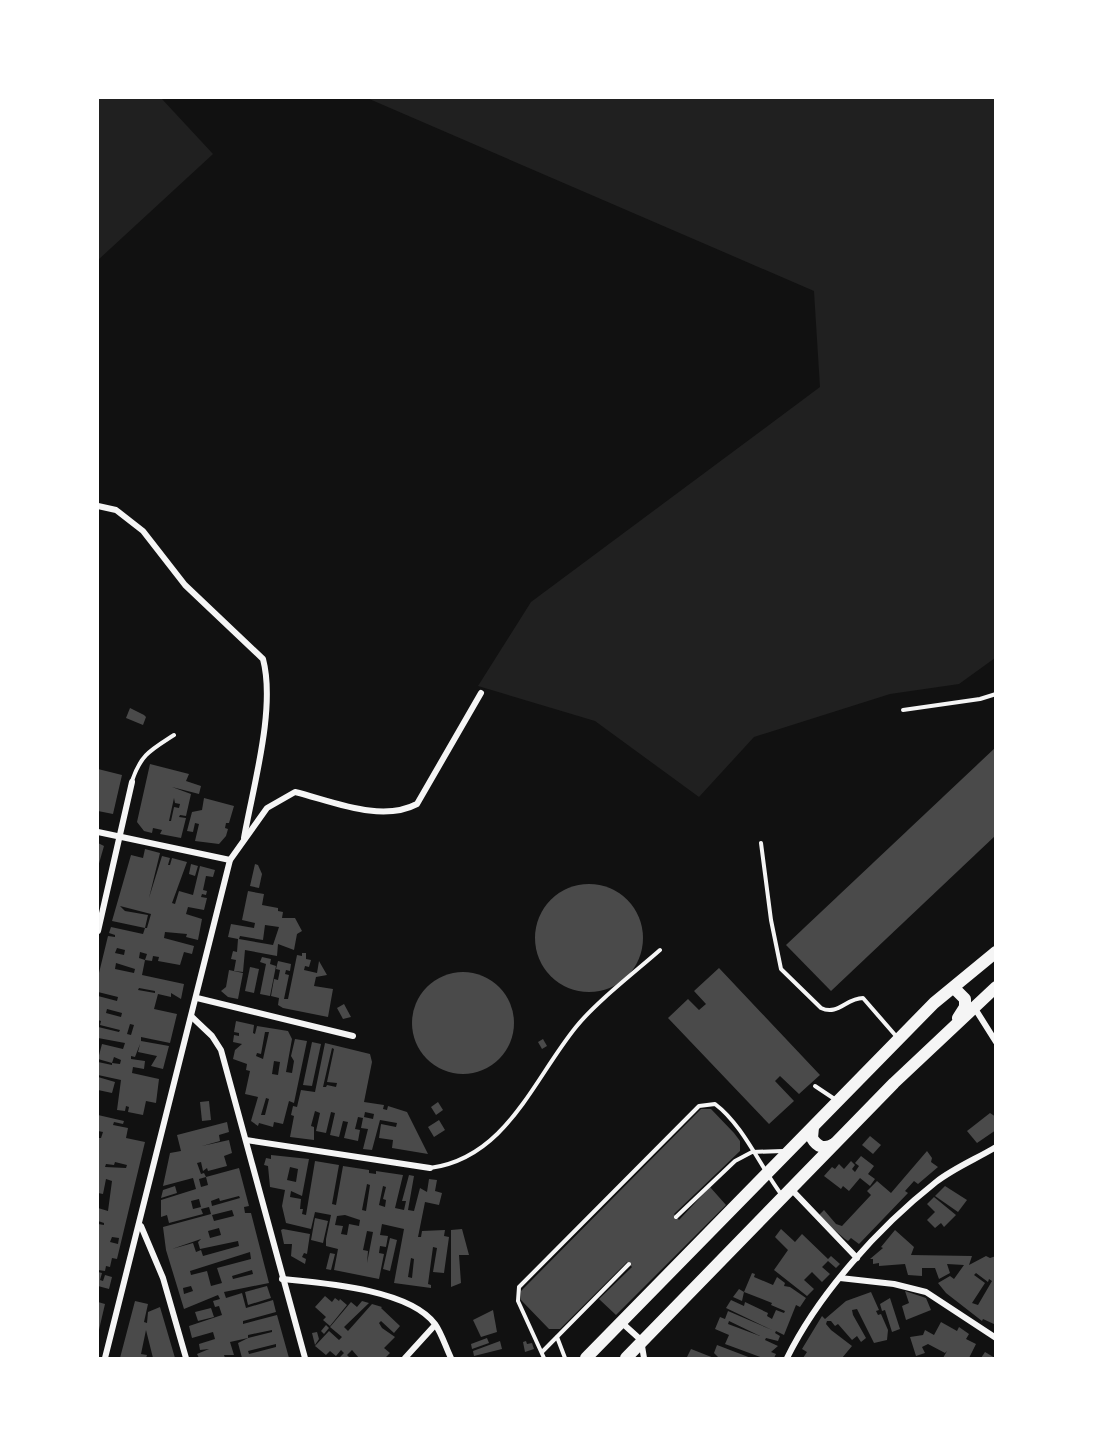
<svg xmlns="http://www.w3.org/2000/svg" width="1093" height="1456" viewBox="0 0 1093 1456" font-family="Quicksand,sans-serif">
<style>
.green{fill:#202020}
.building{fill:#4a4a4a;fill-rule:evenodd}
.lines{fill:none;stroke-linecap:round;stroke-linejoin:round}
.service{stroke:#f5f5f5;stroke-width:4}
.minor{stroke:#f5f5f5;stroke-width:6}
.primary{stroke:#f5f5f5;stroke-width:12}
</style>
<rect width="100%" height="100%" fill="#111"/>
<!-- green -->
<g class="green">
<polygon points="98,98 161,98 213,154 98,260"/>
<polygon points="367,98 995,98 995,658 959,684 890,694 754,737 699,797 595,721 478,686 531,602 820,387 814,291"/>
</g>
<!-- building -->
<g class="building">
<polygon points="130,708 144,715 146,717 143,725 126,718"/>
<polygon points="996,747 996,835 831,991 786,945"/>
<path d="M150 764 189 774 186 781 201 786 199 794 172 787 191 794 186 816 180 815 179 817 186 818 181 838 160 834 162 830 153 828 152 833 144 831 137 822ZM174 798 175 803 180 804 179 808 174 807 171 821H169Z"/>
<polygon points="98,769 122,775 113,814 98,811"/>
<polygon points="204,798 234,806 229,823 226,823 225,828 228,829 226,836 219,844 195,841 199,824 195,823 193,832 187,831 192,812 202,810"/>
<polygon points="98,843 104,846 98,867"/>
<path d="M145 849 160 853 149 898 162 856 170 858 168 865H170L172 858 187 862 172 903 175 904 179 891 193 895 200 866 215 870 213 877 206 876 203 890 207 891 206 895 202 894 201 897 207 898 204 910 188 907 186 914 202 919 198 940 186 937 187 934 165 932 164 938 194 946 192 954 184 952 180 965 158 961 159 957 153 956 152 961 145 960 142 975 184 984 181 999 171 993V997L158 994 154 1009 177 1014 170 1043 141 1037V1041L169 1046 163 1069 151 1066 157 1056 138 1052 140 1044 135 1057 131 1056V1059L145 1061 144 1069 133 1067 132 1073 159 1079 156 1103 146 1101 143 1115 128 1112 129 1107 126 1106 125 1111 117 1110 121 1080 98 1075V1062L112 1065V1063L120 1064 121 1060 114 1057 112 1063 98 1059 102 1044 123 1049 125 1043 98 1038V1027L119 1032 120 1030 100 1025 101 1021 98 1020V996L117 1001 118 997 98 992V977L108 936 115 937V935L109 933 111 927 143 934 145 928 112 921 131 855 143 858ZM120 906 151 914 147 928H145L148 915 125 911ZM117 948 125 950 124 955 115 953ZM140 952 147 954 145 960 139 958ZM116 963 135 969 134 973 115 969ZM139 988 155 991V993L138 990ZM107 1009 122 1013 121 1017 106 1013ZM130 1024 134 1025 131 1035 127 1034Z"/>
<polygon points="191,864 198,866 195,876 189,874"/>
<polygon points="255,864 258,865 262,874 259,888 250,886"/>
<circle cx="589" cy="938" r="54"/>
<path d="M248 891 264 894 262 905 278 908V911L283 912 282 918H295L302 931 297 934 294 950 278 944 277 956 245 950 243 972 234 971 236 960 231 959 233 951 237 952 238 939 228 937 231 924 254 928 255 923 242 920ZM265 925 279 927 273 945 239 939 240 936 263 940Z"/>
<polygon points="302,953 306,953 306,959 311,960 309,967 305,966 304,970 317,973 319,961 327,975 316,977 314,986 333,989 328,1017 283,1008 278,1005 279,998 271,996 274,979 278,980 280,970 276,969 278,961 291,964 290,971 286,970 285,974 289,975 284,999 288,999 297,955 302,956"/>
<polygon points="262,957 271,959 270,964 276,966 270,996 260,994 266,964 260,962"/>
<polygon points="250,967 259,969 254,993 245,991"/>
<polygon points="719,968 820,1075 799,1094 780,1076 775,1081 794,1101 769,1124 668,1018 688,999 699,1010 706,1004 694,991"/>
<polygon points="229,970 243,973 238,999 228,997 221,991 226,987"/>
<circle cx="463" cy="1023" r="51"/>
<polygon points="344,1004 351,1017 343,1019 337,1008"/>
<path d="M236 1021 254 1025 253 1033 255 1034 257 1026 288 1031 292 1039 286 1072 292 1073 294 1061 291 1056 295 1039 307 1041 294 1103 289 1101 283 1124 274 1122 273 1127 259 1123 258 1126 251 1121 258 1097 245 1094 250 1071 246 1070 247 1064 233 1059 235 1050 242 1044 233 1042 234 1035 239 1036V1033L234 1032ZM265 1032H269L263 1059 256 1056 257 1053 261 1054ZM274 1061 280 1062 278 1075 272 1074ZM266 1098 269 1099 265 1115H261Z"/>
<polygon points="543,1039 547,1046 542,1049 538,1042"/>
<polygon points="312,1042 321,1044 312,1086 303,1085"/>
<path d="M325 1043 370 1054 372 1062 364 1102 384 1105 383 1109 387 1110 388 1106 407 1112 428 1154 392 1148 393 1140 379 1138 381 1124 396 1127 397 1123 380 1120 372 1150 363 1149 368 1129 361 1128 363 1118 358 1117 355 1129 360 1130 358 1141 344 1138 348 1122 343 1121 339 1137 330 1135 335 1113 331 1112 326 1133 316 1131 320 1113 315 1111 311 1126 314 1127V1140L290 1137 294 1116 291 1115 293 1106 297 1107 301 1090 315 1092ZM332 1048 334 1049 327 1082 337 1083 336 1087 327 1085 326 1087H323ZM365 1112 374 1114 373 1119 364 1117Z"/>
<polygon points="98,1077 115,1082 112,1093 98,1090"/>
<polygon points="209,1101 211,1120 202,1121 200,1102"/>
<polygon points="438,1102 443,1110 436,1115 431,1107"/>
<polygon points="701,1109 711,1109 734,1133 740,1141 740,1151 674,1214 679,1220 710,1187 726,1205 616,1315 599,1299 632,1267 627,1262 560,1329 549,1329 521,1300 521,1291"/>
<polygon points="990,1113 996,1117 996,1130 977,1143 967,1131"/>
<path d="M98 1115 124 1121 123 1124 114 1122 113 1125 128 1128 126 1138 145 1142 117 1259 112 1258 110 1267 106 1266 105 1271 98 1270V1224L104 1225V1223L98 1221V1208L108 1211 112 1181 106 1179 103 1194 98 1193V1138H101L103 1132 98 1131ZM115 1162 127 1165 126 1168 105 1167 106 1164 114 1165ZM112 1237 119 1238 118 1244 110 1242Z"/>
<polygon points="439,1120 445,1130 434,1137 428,1127"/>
<path d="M227 1122 229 1132 219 1135 220 1141 202 1146 229 1140 232 1153 224 1156 227 1166 208 1171 207 1168 203 1171 201 1162 197 1163 201 1174 204 1173 206 1177 239 1168 249 1206 244 1207 245 1213H251L269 1283 224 1292 226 1298 242 1293 246 1308 273 1300 276 1312 243 1321V1324L277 1315 289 1358H242L238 1343 248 1338 230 1342 234 1355H224L225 1358H199L197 1354 209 1349 200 1350 199 1344 215 1339 213 1332 192 1338 189 1326 222 1315 219 1306 215 1307 213 1301 220 1299 218 1295 184 1309 166 1250 163 1227 211 1214 209 1207 201 1209 203 1214 169 1223 167 1215 161 1217V1200L196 1189 193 1178 163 1186 170 1153 181 1151 177 1135ZM206 1177 208 1185 201 1187 199 1179ZM239 1196 240 1198 212 1206 211 1201 219 1198 220 1201ZM199 1199 201 1207 193 1209 191 1201ZM232 1210 234 1216 214 1221 212 1215ZM219 1228 221 1235 210 1238 208 1231ZM201 1239 198 1242 200 1249 238 1241 239 1246 203 1256 201 1250 196 1252 193 1243 172 1249ZM250 1252 251 1259 217 1268 222 1283 211 1286 207 1271 191 1275 190 1271ZM252 1270 253 1274 233 1279 232 1276ZM191 1286 193 1291 184 1294 183 1288ZM272 1330V1332L248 1338V1335ZM276 1344V1347L249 1354 248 1351Z"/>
<polygon points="870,1136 881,1145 873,1154 862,1145"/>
<polygon points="927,1151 932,1158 931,1162 938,1167 918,1184 914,1181 905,1191 908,1193 859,1244 851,1238 848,1241 845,1239 818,1216 824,1210 836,1224 842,1226 871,1195 867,1191 877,1181 891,1193"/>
<path d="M271 1155 309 1159 302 1196 291 1191 290 1197 301 1199 300 1209H303L302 1214 306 1215 315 1161 339 1165 332 1204 336 1205 343 1166 369 1170V1173L376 1174V1171L403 1175 395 1208 404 1210 406 1201H402L409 1175 414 1176 408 1210 414 1211 420 1188 427 1192 429 1179 437 1180 435 1191 442 1193 439 1205 425 1202 418 1237H421L422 1231 445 1230 444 1236 449 1237 444 1273 433 1272 437 1248 433 1247 428 1284 431 1285V1288L394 1283 404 1229 382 1224 380 1235 388 1236 386 1247 380 1246 379 1253 384 1254 379 1279 334 1270 338 1249 326 1246V1239L331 1215 315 1212 311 1229 286 1223 282 1206 285 1190 270 1187 268 1166 264 1165 266 1158 271 1159ZM290 1167 298 1169 296 1182 287 1180ZM367 1184 370 1185 366 1211 362 1210ZM383 1186 386 1187 383 1199 386 1200 385 1207 379 1205ZM345 1215 360 1220 359 1226 349 1224 347 1235 341 1234 343 1226 335 1225 337 1216ZM367 1231 373 1232 367 1263 368 1251 363 1250ZM411 1258 414 1259 412 1278 408 1277Z"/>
<polygon points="861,1156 874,1166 868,1174 875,1179 870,1186 860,1178 849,1191 843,1186 841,1189 824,1176 832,1167 835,1169 839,1164 844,1169 851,1161 855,1165 852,1169 855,1172 859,1166 855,1163"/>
<polygon points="175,1186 177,1193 161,1198 163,1190"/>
<polygon points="945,1186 967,1200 958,1212 935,1196"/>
<polygon points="934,1197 956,1215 944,1227 941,1223 935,1228 927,1220 935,1212 927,1204"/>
<polygon points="315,1218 328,1221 323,1243 311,1240"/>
<polygon points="283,1229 310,1234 307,1254 304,1253 302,1257 306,1259 305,1264 291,1256 292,1244 284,1244 281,1230"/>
<polygon points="462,1229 469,1255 459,1255 461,1283 451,1287 451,1230"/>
<polygon points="781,1229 795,1242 802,1234 828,1259 831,1256 840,1264 836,1268 828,1261 822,1267 830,1274 822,1282 812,1272 804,1280 814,1289 807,1296 774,1270 788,1250 775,1237"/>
<path d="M895 1230 914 1247 911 1255 972 1256 969 1265 986 1256 990 1258 996 1256V1325L983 1319 982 1321 946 1293 938 1283 950 1276 954 1279 964 1265 947 1264 950 1273 939 1279 935 1268H922V1276L908 1275 905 1264 879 1266V1263L873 1264V1259H870L883 1248 881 1247ZM976 1273 988 1282 989 1279 992 1281 978 1305 972 1303 985 1283 974 1275Z"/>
<polygon points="390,1238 397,1240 390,1271 383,1269"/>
<polygon points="330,1253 335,1254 331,1270 326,1269"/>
<polygon points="98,1272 102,1273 100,1280 103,1281 105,1275 112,1277 109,1289 98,1286"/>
<path d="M752 1273 755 1274 754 1277 773 1285 777 1277 785 1283 784 1286 790 1287 806 1298 800 1307 796 1305 784 1335 776 1331 775 1333 780 1336 778 1341 766 1338 765 1340 778 1346 771 1352 776 1354 774 1358H763L725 1344 729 1335 715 1329 720 1317 725 1319 728 1311 772 1330 726 1308 731 1300 744 1306 745 1302 768 1313 767 1316 772 1319 776 1310 784 1313 785 1311 771 1305 772 1303 744 1292 742 1301 733 1297 739 1289 744 1292ZM729 1321 760 1336 728 1324Z"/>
<polygon points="267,1286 271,1298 248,1305 245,1292"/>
<polygon points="905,1291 926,1298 931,1310 906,1320 902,1306 909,1303"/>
<polygon points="871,1292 879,1310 876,1311 878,1315 881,1314 888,1330 887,1340 874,1343 857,1309 852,1310 853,1315 866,1338 861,1342 857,1336 852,1340 838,1324 835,1326 831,1321 827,1321 826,1324 831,1330 852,1346 842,1358 803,1358 807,1352 802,1349 822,1316 825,1319 846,1301"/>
<polygon points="325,1296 332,1302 335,1298 339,1301 340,1299 347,1305 330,1326 323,1320 326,1317 315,1307"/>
<polygon points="890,1298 900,1329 892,1332 885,1310 882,1311 880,1304"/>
<polygon points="135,1301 148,1304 144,1322 147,1323 148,1312 160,1307 175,1358 153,1358 146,1330 141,1354 147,1355 146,1358 120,1358"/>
<polygon points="362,1301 369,1303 344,1327 348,1331 372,1304 382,1307 381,1308 400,1326 394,1333 381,1321 379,1323 382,1328 395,1337 384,1348 390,1353 385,1358 359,1358 352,1350 347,1355 350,1358 339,1358 344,1353 341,1350 336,1356 330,1351 326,1355 315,1346 329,1331 339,1340 342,1337 330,1327 351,1302 357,1307"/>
<polygon points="98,1302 105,1304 98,1334"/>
<polygon points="211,1308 214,1317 198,1321 195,1312"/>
<polygon points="493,1310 497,1332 481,1337 473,1320"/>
<polygon points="941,1322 957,1331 959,1327 969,1334 966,1339 976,1344 969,1358 943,1358 947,1351 945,1353 928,1344 922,1347 925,1353 916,1356 910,1337 923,1335 925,1330 934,1335"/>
<polygon points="326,1325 329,1328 324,1334 321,1331"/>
<polygon points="317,1332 319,1339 315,1345 312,1333"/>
<polygon points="487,1338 489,1343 472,1349 471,1344"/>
<polygon points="500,1341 502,1349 474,1356 473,1351"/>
<polygon points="526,1341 527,1344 532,1343 534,1349 525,1352 523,1342"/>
<polygon points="717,1345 751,1358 719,1358 714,1353"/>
<polygon points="691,1349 714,1358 687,1357"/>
<polygon points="985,1352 995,1358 981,1358"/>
</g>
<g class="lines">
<!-- service -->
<g class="service">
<polyline points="903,710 980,699 996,694"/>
<path d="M132 781C141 754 151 750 174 735"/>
<path d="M761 843 771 920 781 969 821 1008C838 1016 846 998 863 998L896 1036"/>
<polyline points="815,1086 836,1100"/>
<path d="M430 1168C506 1158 533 1080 576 1027 596 1002 635 972 660 950"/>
<polyline points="676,1217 735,1161 752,1152 783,1151"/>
<polyline points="557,1337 565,1358"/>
<polyline points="542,1352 629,1264"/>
<path d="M544 1358 518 1301 519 1287 699 1106 715 1104C743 1125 760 1166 781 1194"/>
</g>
<!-- minor -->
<g class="minor">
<path d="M98 506 116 510 143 531 185 585 263 659C276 708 253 787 244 838"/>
<polyline points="98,832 230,860"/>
<polyline points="98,931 132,782"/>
<polyline points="197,998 353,1036"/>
<polyline points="974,1007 996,1042"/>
<polyline points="192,1017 212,1036 221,1050 305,1358"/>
<polyline points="246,1140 430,1168"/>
<polyline points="791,1189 857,1258"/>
<polyline points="141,1226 163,1278 186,1358"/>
<polyline points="840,1278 894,1284 926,1292 996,1338"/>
<path d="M282 1279C323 1283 409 1289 435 1324 442 1334 446 1348 451 1358"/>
<polyline points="621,1322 641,1340 644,1358"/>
<path d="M105 1358 230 860 267 808 295 792C332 801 381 823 417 804L481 693"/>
<polyline points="405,1358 435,1325"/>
<path d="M787 1358C819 1293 879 1227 936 1182 954 1168 976 1159 996 1147"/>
</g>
<!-- primary -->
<g class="primary">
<polyline points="954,988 965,999 965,1007 958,1018"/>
<path d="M813 1127 812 1138C817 1147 825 1150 834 1144"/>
<polyline points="586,1358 934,1003 996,952"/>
<polyline points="626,1358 894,1083 996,987"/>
</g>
</g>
<!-- border -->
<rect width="1093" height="1456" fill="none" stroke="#ffffff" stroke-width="198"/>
</svg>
